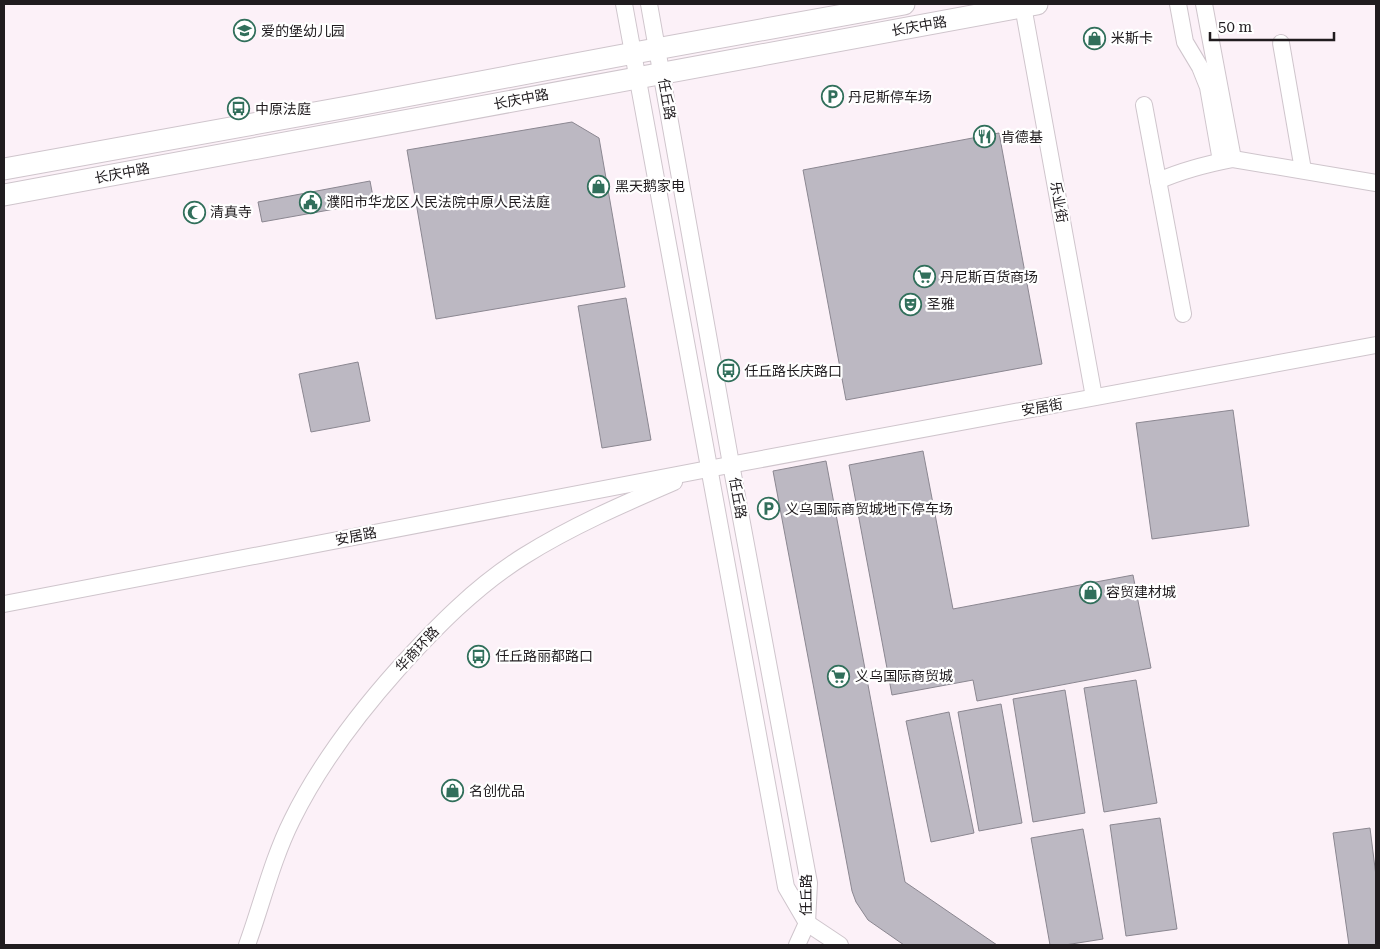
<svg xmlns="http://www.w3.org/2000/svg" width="1380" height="949" viewBox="0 0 1380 949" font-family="'Roboto Serif','Noto Sans SC',serif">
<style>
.building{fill:#bcb8c2;stroke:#8b8791}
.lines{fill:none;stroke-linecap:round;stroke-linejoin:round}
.minor-casing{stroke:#cfc5cc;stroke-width:18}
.major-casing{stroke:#cfc5cc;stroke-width:23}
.minor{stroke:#fff;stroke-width:16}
.major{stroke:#fff;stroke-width:21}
.labels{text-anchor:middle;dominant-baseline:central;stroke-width:4.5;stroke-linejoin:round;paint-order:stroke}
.street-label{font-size:14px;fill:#201c1f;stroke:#fff}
.poi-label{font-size:14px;fill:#201c1f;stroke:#fff;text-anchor:start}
</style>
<rect width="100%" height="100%" fill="#fcf1f8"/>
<!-- building -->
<g class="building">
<polygon points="572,122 599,138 625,287 436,319 407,150"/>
<polygon points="999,133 1042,364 846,400 803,170"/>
<polygon points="370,181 374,202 262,222 258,202"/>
<polygon points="626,298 651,440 602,448 578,306"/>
<polygon points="358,362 370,421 311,432 299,374"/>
<polygon points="1233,410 1249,526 1152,539 1136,423"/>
<polygon points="923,451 953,609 1133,575 1151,668 977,701 973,680 892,695 849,465"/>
<polygon points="826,461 905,882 997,945 904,945 868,920 856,902 852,891 773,471"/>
<polygon points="1136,680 1157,803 1104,812 1084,688"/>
<polygon points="1065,690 1085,813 1033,822 1013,699"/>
<polygon points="1001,704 1022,823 979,831 958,712"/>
<polygon points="949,712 974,833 931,842 906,721"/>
<polygon points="1160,818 1177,929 1126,936 1110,825"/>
<polygon points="1370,828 1376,876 1376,945 1349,945 1333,833"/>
<polygon points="1083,829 1103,939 1065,945 1050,945 1031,838"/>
</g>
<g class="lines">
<defs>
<g id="minor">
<polyline points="624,4 786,887 807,923 840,945"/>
<polyline points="649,4 731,464 809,883 807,923 797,945"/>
<polyline points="1178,4 1185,42 1200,67 1208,87 1221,161"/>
<polyline points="1204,4 1233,159"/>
<polyline points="1023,6 1094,397"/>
<polyline points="1281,43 1303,170"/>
<polyline points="1144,105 1183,314"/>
<path d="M1158 181C1183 170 1207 164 1233 159L1376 183"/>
<polyline points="4,604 708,469 1376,345"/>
<path d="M247 945C262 904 272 860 292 820 319 765 357 715 398 669 436 627 476 586 524 556 572 526 623 504 674 482"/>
</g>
<g id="major">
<polyline points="4,169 353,106 634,53 904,4"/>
<polyline points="4,195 1037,4"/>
</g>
</defs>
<!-- minor casing -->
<use href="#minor" class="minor-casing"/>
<!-- major casing -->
<use href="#major" class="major-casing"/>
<!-- minor -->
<use href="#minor" class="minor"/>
<!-- major -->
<use href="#major" class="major"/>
</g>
<!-- icons -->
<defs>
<symbol id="school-ring" viewBox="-11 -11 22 22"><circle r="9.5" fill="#fff" stroke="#316f5b" stroke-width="1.5"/><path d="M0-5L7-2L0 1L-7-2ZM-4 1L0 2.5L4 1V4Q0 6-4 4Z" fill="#316f5b"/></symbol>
<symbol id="shop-ring" viewBox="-11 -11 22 22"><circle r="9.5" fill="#fff" stroke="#316f5b" stroke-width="1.5"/><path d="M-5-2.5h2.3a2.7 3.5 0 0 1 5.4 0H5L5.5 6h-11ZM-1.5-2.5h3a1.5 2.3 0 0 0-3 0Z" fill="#316f5b"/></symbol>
<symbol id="parking-ring" viewBox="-11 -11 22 22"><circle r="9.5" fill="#fff" stroke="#316f5b" stroke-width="1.5"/><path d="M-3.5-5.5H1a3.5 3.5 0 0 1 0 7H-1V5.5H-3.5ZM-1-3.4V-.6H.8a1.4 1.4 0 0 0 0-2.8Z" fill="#316f5b"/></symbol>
<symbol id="bus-ring" viewBox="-11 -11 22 22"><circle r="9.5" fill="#fff" stroke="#316f5b" stroke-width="1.5"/><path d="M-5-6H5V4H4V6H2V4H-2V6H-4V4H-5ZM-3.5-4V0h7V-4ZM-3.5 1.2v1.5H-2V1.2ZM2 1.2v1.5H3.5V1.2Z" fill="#316f5b"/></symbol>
<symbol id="restaurant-ring" viewBox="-11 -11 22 22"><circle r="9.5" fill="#fff" stroke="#316f5b" stroke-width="1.5"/><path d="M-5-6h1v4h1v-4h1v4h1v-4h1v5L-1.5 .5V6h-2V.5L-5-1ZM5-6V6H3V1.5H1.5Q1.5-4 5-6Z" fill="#316f5b"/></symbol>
<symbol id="civic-ring" viewBox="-11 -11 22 22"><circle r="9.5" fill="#fff" stroke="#316f5b" stroke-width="1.5"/><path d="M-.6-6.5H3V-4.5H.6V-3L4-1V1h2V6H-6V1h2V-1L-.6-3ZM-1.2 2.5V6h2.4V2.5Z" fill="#316f5b"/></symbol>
<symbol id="mosque-ring" viewBox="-11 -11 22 22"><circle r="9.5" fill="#fff" stroke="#316f5b" stroke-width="1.5"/><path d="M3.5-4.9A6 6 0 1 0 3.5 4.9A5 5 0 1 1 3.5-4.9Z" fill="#316f5b"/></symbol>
<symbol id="supermarket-ring" viewBox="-11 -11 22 22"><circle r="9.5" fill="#fff" stroke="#316f5b" stroke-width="1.5"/><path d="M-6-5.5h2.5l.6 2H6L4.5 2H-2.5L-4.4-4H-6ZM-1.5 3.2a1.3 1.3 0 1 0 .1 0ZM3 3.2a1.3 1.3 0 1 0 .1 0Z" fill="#316f5b"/></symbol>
<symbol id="theatre-ring" viewBox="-11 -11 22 22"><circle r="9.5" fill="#fff" stroke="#316f5b" stroke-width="1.5"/><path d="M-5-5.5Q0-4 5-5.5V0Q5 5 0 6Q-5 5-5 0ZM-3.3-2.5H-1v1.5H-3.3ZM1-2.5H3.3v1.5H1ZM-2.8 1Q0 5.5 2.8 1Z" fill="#316f5b"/></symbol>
</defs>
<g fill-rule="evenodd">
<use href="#school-ring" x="232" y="18" width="25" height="25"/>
<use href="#shop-ring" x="1082" y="26" width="25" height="25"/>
<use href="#parking-ring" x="820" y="84" width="25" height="25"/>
<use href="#bus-ring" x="226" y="96" width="25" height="25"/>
<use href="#restaurant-ring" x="972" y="124" width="25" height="25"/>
<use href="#shop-ring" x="586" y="174" width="25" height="25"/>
<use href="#civic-ring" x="298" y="190" width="25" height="25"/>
<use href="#mosque-ring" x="182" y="200" width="25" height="25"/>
<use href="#supermarket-ring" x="912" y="264" width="25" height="25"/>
<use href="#theatre-ring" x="898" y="292" width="25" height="25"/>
<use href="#bus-ring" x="716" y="358" width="25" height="25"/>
<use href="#parking-ring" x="756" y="496" width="25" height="25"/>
<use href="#shop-ring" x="1078" y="580" width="25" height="25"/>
<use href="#bus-ring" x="466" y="644" width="25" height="25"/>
<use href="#supermarket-ring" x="826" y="664" width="25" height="25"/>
<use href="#shop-ring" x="440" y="778" width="25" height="25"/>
</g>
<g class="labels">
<!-- street labels -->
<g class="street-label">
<text transform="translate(919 26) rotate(-10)">长庆中路</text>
<text transform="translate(521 99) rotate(-11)">长庆中路</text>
<text transform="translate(667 99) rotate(80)">任丘路</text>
<text transform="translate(122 173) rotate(-11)">长庆中路</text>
<text transform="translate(1059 202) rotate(80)">乐业街</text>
<text transform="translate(1042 407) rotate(-10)">安居街</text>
<text transform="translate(738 498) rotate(80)">任丘路</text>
<text transform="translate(356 536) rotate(-11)">安居路</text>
<text transform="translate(417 649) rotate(-47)">华商环路</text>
<text transform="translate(806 895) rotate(-90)">任丘路</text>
</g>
<!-- poi labels -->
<g class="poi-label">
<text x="261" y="31">爱的堡幼儿园</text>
<text x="1111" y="38">米斯卡</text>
<text x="848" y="97">丹尼斯停车场</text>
<text x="255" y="109">中原法庭</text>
<text x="1001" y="137">肯德基</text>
<text x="615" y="186">黑天鹅家电</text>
<text x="326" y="202">濮阳市华龙区人民法院中原人民法庭</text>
<text x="210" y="212">清真寺</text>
<text x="940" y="277">丹尼斯百货商场</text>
<text x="927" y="304">圣雅</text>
<text x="744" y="371">任丘路长庆路口</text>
<text x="785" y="509">义乌国际商贸城地下停车场</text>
<text x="1106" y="592">容贸建材城</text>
<text x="495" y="656">任丘路丽都路口</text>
<text x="855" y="676">义乌国际商贸城</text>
<text x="469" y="791">名创优品</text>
</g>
</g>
<!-- border -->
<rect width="1380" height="949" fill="none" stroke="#201c1f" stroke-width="10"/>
<!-- scale -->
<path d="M1210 32v8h124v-8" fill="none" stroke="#201c1f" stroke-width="2.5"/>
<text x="1218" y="32" font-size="15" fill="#201c1f" stroke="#ffffff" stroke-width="4" paint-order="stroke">50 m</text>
</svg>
